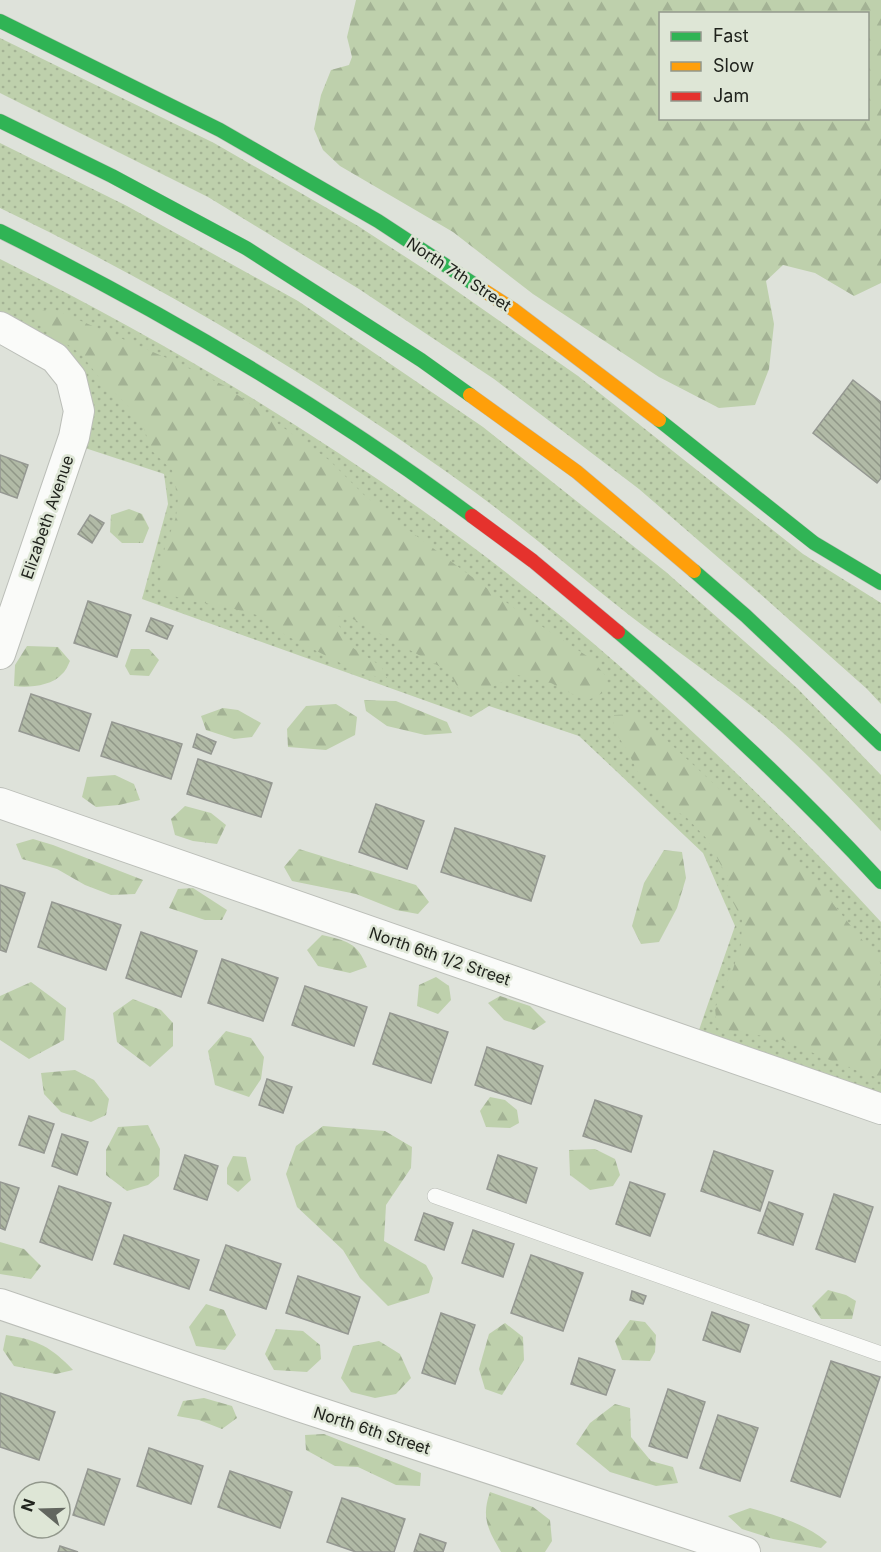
<svg xmlns="http://www.w3.org/2000/svg" width="881" height="1552" viewBox="0 0 881 1552" font-family="Inter,sans-serif">
<style>
.grass{fill:url(#grass-dots)}
.forest{fill:url(#forest-firs);fill-rule:evenodd}
.building{fill:url(#building-back-hatch);stroke:#959892;stroke-width:1.5}
.lines{fill:none;stroke-linecap:round;stroke-linejoin:round}
.lane-casing{stroke:#bbbeb8;stroke-width:16}
.street-casing{stroke:#bbbeb8;stroke-width:32}
.fast-casing{stroke:#bbbeb8;stroke-width:15}
.slow-casing{stroke:#bbbeb8;stroke-width:15}
.jam-casing{stroke:#bbbeb8;stroke-width:15}
.lane{stroke:#fafbf9;stroke-width:15}
.street{stroke:#fafbf9;stroke-width:30}
.fast{stroke:#30b455;stroke-width:14}
.slow{stroke:#ff9f0a;stroke-width:14}
.jam{stroke:#e5322d;stroke-width:14}
.labels{text-anchor:middle;dominant-baseline:central;stroke-width:5;stroke-linejoin:round;paint-order:stroke}
.street-label{font-size:16px;fill:#20231d;stroke:#dee6d6}
</style>
<defs>
<pattern id="grass-dots" width="8" height="8" patternUnits="userSpaceOnUse" patternTransform="scale(1.5)"><rect width="8" height="8" fill="#bed0ac"/><path d="M2 2h.1M6 6h.1" fill="none" stroke="#a3b294" stroke-width="1.8" stroke-linecap="round"/></pattern>
<pattern id="forest-firs" width="22" height="20" patternUnits="userSpaceOnUse" patternTransform="scale(1.5)"><rect width="22" height="20" fill="#bed0ac"/><path d="M5 1l3.5 6h-7zM16 11l3.5 6h-7z" fill="#a3b294"/></pattern>
<pattern id="building-back-hatch" width="6" height="6" patternUnits="userSpaceOnUse" patternTransform="scale(1.5)"><rect width="6" height="6" fill="#b1baa6"/><path d="M-1 5l2 2M0 0l6 6M5-1l2 2" fill="none" stroke="#909787"/></pattern>
</defs>
<rect width="100%" height="100%" fill="#dee2da"/>
<!-- grass -->
<g class="grass">
<polygon points="0,38 214,143 358,226 441,280 578,376 803,554 881,603 881,704 867,689 758,592 639,489 494,379 359,289 208,197 0,93"/>
<path d="M0 143 127 206 298 301 483 427 666 572 798 689 881 775V831C841 789 801 746 756 710 715 677 671 647 629 615 578 575 529 532 476 493 326 384 167 288 0 208Z"/>
<path d="M0 259C163 340 320 434 466 542 617 654 754 784 881 922V1095L699 1030 735 926 703 853 579 736 489 706 471 717 142 599 168 504 164 474 82 447 91 412 0 313Z"/>
</g>
<!-- forest -->
<g class="forest">
<path d="M356 0H881V283L854 296 815 273 783 265 766 281 774 324 769 369 755 405 719 408 659 377 533 294 453 232 340 166 323 150 314 129 321 95 331 70 349 65 352 57 347 37ZM660 14H868V118H660Z"/>
<polygon points="51,308 176,362 225,386 329,460 364,495 403,526 514,608 590,658 605,675 605,692 586,701 551,683 517,675 490,688 460,691 448,671 351,618 334,616 350,646 381,666 387,678 362,674 285,635 264,617 223,606 185,600 166,593 159,575 165,547 176,517 178,498 172,470 152,451 142,423 126,404 101,380 81,354 38,324 33,314"/>
<polygon points="129,509 142,514 149,528 143,543 122,543 110,532 111,515"/>
<path d="M27 646 58 647 70 661C68 665 66 671 62 674 52 686 28 688 14 686L15 665Z"/>
<polygon points="131,649 149,649 159,660 149,676 130,675 125,666"/>
<polygon points="364,700 396,701 447,722 452,733 425,735 387,726 366,711"/>
<polygon points="336,704 357,717 355,735 326,750 288,747 287,729 306,706"/>
<polygon points="223,708 238,710 261,723 252,737 234,739 206,730 201,716"/>
<polygon points="638,714 801,864 880,962 881,1079 844,1066 780,1039 717,1028 715,1008 733,969 741,944 742,920 731,898 722,867 707,839 687,818 655,797 643,783 628,752 613,728 614,715"/>
<polygon points="115,775 134,784 140,800 119,805 96,807 82,797 87,777"/>
<polygon points="185,806 211,813 226,825 217,844 193,841 175,835 171,819"/>
<polygon points="33,839 53,845 143,880 135,894 111,895 85,885 57,869 22,859 16,844"/>
<polygon points="299,849 416,885 429,902 418,914 396,910 356,894 292,881 284,867"/>
<polygon points="664,850 682,852 686,878 677,908 659,942 641,944 632,926 644,883"/>
<polygon points="193,888 227,910 222,920 205,920 169,908 178,889"/>
<path d="M322 935C347 941 357 942 367 967L350 973 318 966 307 950Z"/>
<polygon points="436,977 449,986 451,1000 438,1014 417,1006 419,985"/>
<polygon points="31,982 66,1008 64,1040 29,1059 0,1040 0,996"/>
<polygon points="500,996 530,1006 546,1022 534,1030 504,1020 488,1003"/>
<polygon points="133,999 161,1010 173,1023 173,1046 150,1067 117,1042 113,1013"/>
<polygon points="226,1031 251,1038 264,1057 261,1079 249,1097 215,1085 208,1051"/>
<polygon points="75,1070 94,1080 109,1099 106,1115 91,1122 61,1112 44,1094 41,1073"/>
<polygon points="490,1097 505,1100 517,1110 519,1123 510,1128 486,1127 480,1111"/>
<polygon points="148,1125 160,1149 159,1176 148,1185 127,1191 106,1175 106,1150 118,1127"/>
<polygon points="323,1126 385,1131 412,1147 411,1168 386,1205 384,1241 426,1265 433,1278 429,1293 388,1306 360,1278 343,1250 297,1207 286,1174 296,1146"/>
<polygon points="595,1149 615,1159 620,1175 613,1186 590,1190 570,1175 569,1150"/>
<polygon points="233,1156 246,1157 251,1180 238,1192 227,1184 227,1168"/>
<polygon points="0,1242 24,1249 41,1266 31,1279 0,1274"/>
<polygon points="828,1290 846,1295 856,1301 852,1319 821,1319 812,1306"/>
<polygon points="206,1304 224,1310 236,1335 225,1350 196,1346 189,1327"/>
<polygon points="630,1320 645,1322 656,1335 655,1352 650,1361 622,1360 615,1341"/>
<polygon points="505,1323 523,1337 524,1360 502,1395 485,1389 479,1369 489,1334"/>
<polygon points="276,1329 303,1331 320,1345 321,1359 307,1372 274,1370 265,1354"/>
<path d="M6 1335C38 1340 51 1347 73 1370L56 1374 14 1366 3 1350Z"/>
<polygon points="379,1341 400,1354 411,1378 396,1394 375,1398 351,1392 341,1378 353,1346"/>
<polygon points="204,1398 232,1406 237,1418 222,1429 199,1420 177,1416 183,1401"/>
<polygon points="615,1404 630,1408 631,1437 651,1461 673,1467 678,1483 656,1486 610,1472 576,1444 590,1423"/>
<polygon points="324,1434 421,1473 420,1486 396,1485 358,1467 335,1466 306,1450 305,1435"/>
<path d="M490 1492 533 1507 550 1520 552 1541 545 1552H501C488 1530 481 1517 490 1492Z"/>
<path d="M750 1508C778 1516 804 1523 827 1542L821 1548 773 1539 742 1529 728 1516Z"/>
</g>
<!-- building -->
<g class="building">
<polygon points="853,380 881,402 881,478 877,483 813,433"/>
<polygon points="0,455 28,465 17,498 0,492"/>
<polygon points="90,515 104,523 92,543 78,534"/>
<polygon points="88,601 131,615 117,657 74,643"/>
<polygon points="151,618 173,626 167,639 146,631"/>
<polygon points="31,694 91,714 79,751 19,731"/>
<polygon points="112,722 182,744 171,779 101,756"/>
<polygon points="197,734 216,742 211,754 193,747"/>
<polygon points="198,759 272,783 261,817 187,794"/>
<polygon points="376,804 424,821 407,869 359,852"/>
<polygon points="455,828 545,856 531,901 441,872"/>
<polygon points="0,885 25,893 6,952 0,950"/>
<polygon points="52,902 121,925 106,970 38,947"/>
<polygon points="141,932 197,951 181,997 126,978"/>
<polygon points="222,959 278,978 263,1021 208,1003"/>
<polygon points="305,986 367,1007 354,1046 292,1025"/>
<polygon points="390,1013 448,1032 431,1083 373,1064"/>
<polygon points="487,1047 543,1066 531,1104 475,1085"/>
<polygon points="267,1079 292,1087 283,1113 259,1105"/>
<polygon points="595,1100 642,1116 631,1152 583,1136"/>
<polygon points="29,1116 54,1124 44,1153 19,1145"/>
<polygon points="62,1134 88,1142 77,1175 52,1166"/>
<polygon points="714,1151 773,1171 760,1211 701,1191"/>
<polygon points="185,1155 218,1166 207,1200 174,1189"/>
<polygon points="498,1155 537,1168 526,1203 487,1189"/>
<polygon points="0,1182 19,1188 5,1230 0,1228"/>
<polygon points="630,1182 665,1194 650,1236 616,1224"/>
<polygon points="59,1186 111,1203 92,1260 40,1242"/>
<polygon points="834,1194 873,1207 855,1262 816,1249"/>
<polygon points="769,1202 803,1214 793,1245 758,1233"/>
<polygon points="424,1213 453,1223 444,1250 415,1240"/>
<polygon points="473,1230 514,1244 503,1277 462,1263"/>
<polygon points="124,1235 199,1260 189,1289 114,1264"/>
<polygon points="226,1245 281,1264 266,1309 210,1290"/>
<polygon points="531,1255 583,1273 563,1331 511,1313"/>
<polygon points="298,1276 360,1297 348,1334 286,1313"/>
<polygon points="632,1291 646,1296 643,1304 630,1300"/>
<polygon points="712,1312 749,1325 740,1352 703,1340"/>
<polygon points="441,1313 475,1325 455,1384 422,1373"/>
<polygon points="579,1358 615,1370 606,1395 571,1384"/>
<polygon points="831,1361 880,1377 840,1497 791,1481"/>
<polygon points="668,1389 705,1402 687,1458 649,1446"/>
<polygon points="0,1393 55,1412 39,1460 0,1447"/>
<polygon points="718,1415 758,1428 740,1481 700,1468"/>
<polygon points="149,1448 203,1466 191,1504 137,1486"/>
<polygon points="88,1469 120,1479 104,1525 73,1515"/>
<polygon points="230,1471 292,1492 280,1528 218,1507"/>
<polygon points="342,1498 405,1519 394,1552 356,1552 327,1542"/>
<polygon points="420,1534 446,1543 443,1552 414,1552"/>
<polygon points="60,1546 78,1552 58,1552"/>
</g>
<g class="lines">
<defs>
<polyline id="lane" points="435,1196 881,1354"/>
<g id="street">
<polyline points="0,327 55,358 71,378 79,411 74,437 0,654"/>
<polyline points="0,803 881,1109"/>
<polyline points="0,1304 299,1406 745,1552"/>
</g>
<g id="fast">
<polyline points="0,21 220,130 378,221 483,290"/>
<polyline points="0,121 112,176 246,248 421,360 470,395"/>
<path d="M0 231C165 313 324 406 472 516"/>
<polyline points="659,420 814,543 881,583"/>
<polyline points="694,571 746,616 881,744"/>
<path d="M618 632C711 710 799 793 881 882"/>
</g>
<g id="slow">
<polyline points="483,290 514,310 659,420"/>
<polyline points="470,395 577,472 694,571"/>
</g>
<polyline id="jam" points="472,516 533,561 618,632"/>
</defs>
<!-- lane casing -->
<use href="#lane" class="lane-casing"/>
<!-- street casing -->
<use href="#street" class="street-casing"/>
<!-- fast casing -->
<use href="#fast" class="fast-casing"/>
<!-- slow casing -->
<use href="#slow" class="slow-casing"/>
<!-- jam casing -->
<use href="#jam" class="jam-casing"/>
<!-- lane -->
<use href="#lane" class="lane"/>
<!-- street -->
<use href="#street" class="street"/>
<!-- fast -->
<use href="#fast" class="fast"/>
<!-- slow -->
<use href="#slow" class="slow"/>
<!-- jam -->
<use href="#jam" class="jam"/>
</g>
<g class="labels">
<!-- street labels -->
<g class="street-label">
<text transform="translate(459 274) rotate(33)">North 7th Street</text>
<text transform="translate(47 517) rotate(-71)">Elizabeth Avenue</text>
<text transform="translate(440 956) rotate(19)">North 6th 1/2 Street</text>
<text transform="translate(372 1430) rotate(18)">North 6th Street</text>
</g>
</g>
<!-- legend -->
<rect x="659" y="12" width="210" height="108" fill="#dee6d6" stroke="#92988c" stroke-width="1.5"/>
<rect x="671" y="32" width="30" height="9" fill="#30b455" stroke="#92988c" stroke-width="1.5"/>
<text x="713" y="42" font-size="18" fill="#20231d">Fast</text>
<rect x="671" y="62" width="30" height="9" fill="#ff9f0a" stroke="#92988c" stroke-width="1.5"/>
<text x="713" y="72" font-size="18" fill="#20231d">Slow</text>
<rect x="671" y="92" width="30" height="9" fill="#e5322d" stroke="#92988c" stroke-width="1.5"/>
<text x="713" y="102" font-size="18" fill="#20231d">Jam</text>
<!-- north arrow -->
<g transform="translate(42 1510) rotate(289)"><circle r="28" fill="#dee6d6" stroke="#92988c" stroke-width="1.5"/>
<path d="M0-4.5L10 22L0 15L-10 22Z" fill="#62665f"/>
<text y="-9" font-size="16" font-weight="bold" text-anchor="middle" fill="#20231d">N</text>
</g>
</svg>
